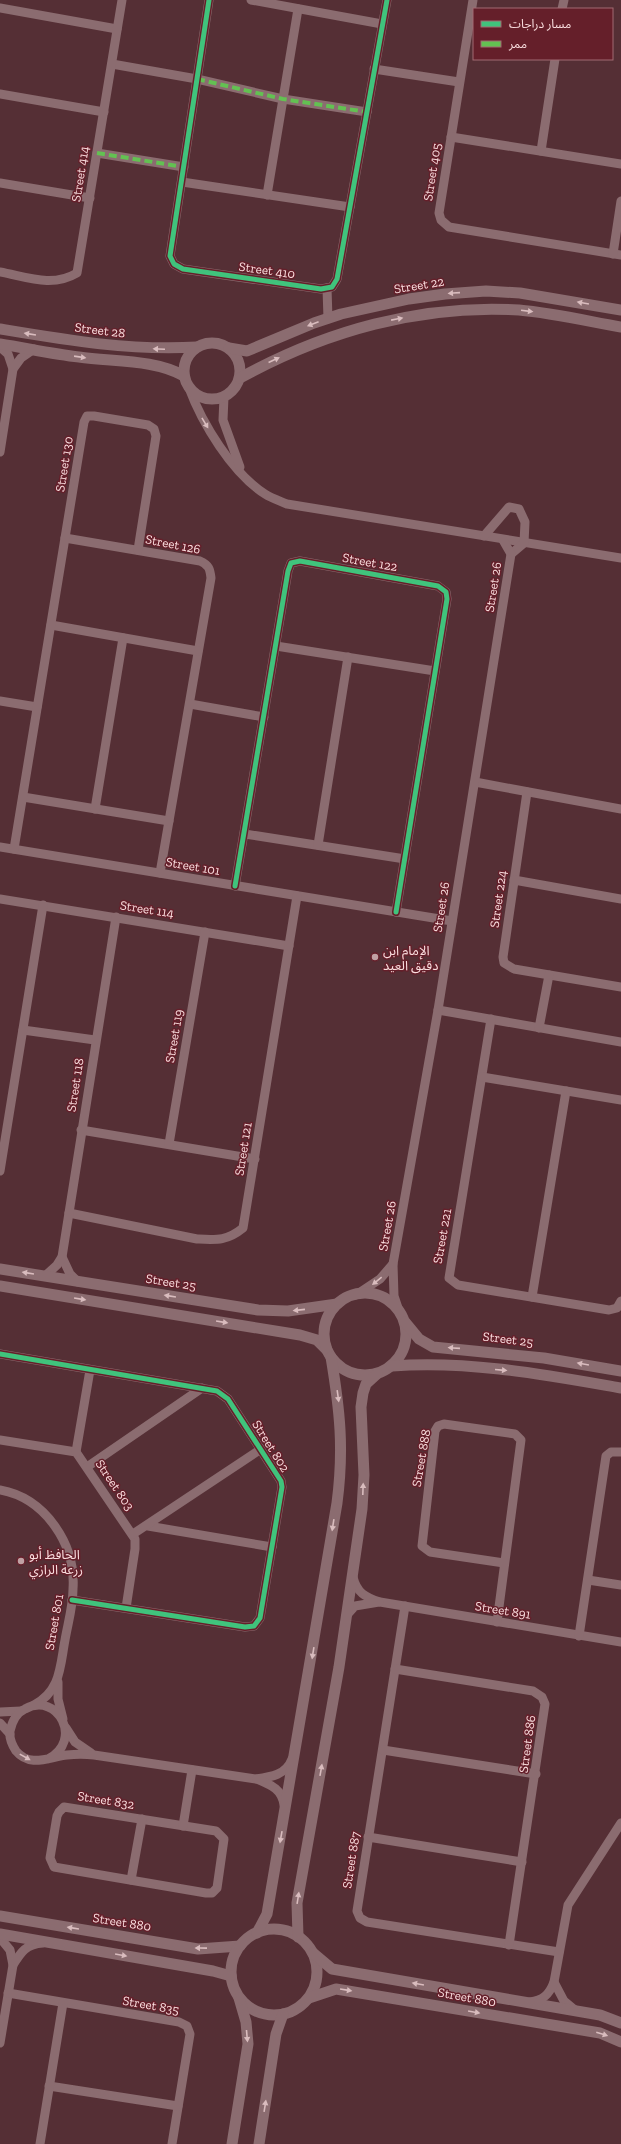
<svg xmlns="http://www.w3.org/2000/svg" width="621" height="2144" viewBox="0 0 621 2144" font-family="'Zilla Slab','Noto Sans Arabic',serif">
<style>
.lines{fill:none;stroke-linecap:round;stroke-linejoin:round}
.minor{stroke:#8b6c70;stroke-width:9}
.tertiary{stroke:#8b6c70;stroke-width:11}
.quiet{stroke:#63c152;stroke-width:4;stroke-dasharray:8 4;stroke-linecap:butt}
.cycleway-casing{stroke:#651f2a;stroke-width:8}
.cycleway{stroke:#40c37c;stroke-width:5}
.oneway{fill:#d9bcbe}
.poi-dot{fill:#c0a1a4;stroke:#651f2a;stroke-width:1.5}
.labels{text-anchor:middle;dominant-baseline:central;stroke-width:3;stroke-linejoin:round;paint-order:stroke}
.street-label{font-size:13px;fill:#fadedf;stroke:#651f2a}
.poi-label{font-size:13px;fill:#fadedf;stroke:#651f2a;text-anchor:start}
</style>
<rect width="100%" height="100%" fill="#552f35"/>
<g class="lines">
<!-- minor -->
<g class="minor">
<polyline points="209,0 170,256 174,264 183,269 321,289 332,287 337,279 387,0"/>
<polyline points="251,0 382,24"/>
<polyline points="473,0 439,213 441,220 449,227 621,255"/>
<polyline points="0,8 117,29"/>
<polyline points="562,9 564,0"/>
<polyline points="112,64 197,79 283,99 367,112"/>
<polyline points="374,69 459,82"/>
<polyline points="0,94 104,112"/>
<polyline points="451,137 621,164"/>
<polyline points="541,151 555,59"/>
<polyline points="97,153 184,167"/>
<polyline points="182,182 350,207"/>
<polyline points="0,183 90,198"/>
<polyline points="267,195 298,9"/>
<polyline points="613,254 621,201"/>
<path d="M0 272C27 277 52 288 77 273L122 0"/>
<polyline points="327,288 328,319"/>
<polyline points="0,347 8,354 13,369"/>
<path d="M189 388C202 423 232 473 265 494 271 498 280 501 287 504L621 558"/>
<polyline points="224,397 223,420 240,467"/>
<polyline points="0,452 13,369 21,358 34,349"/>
<polyline points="484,536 509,507 519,509 525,522 524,543 511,554"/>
<path d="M65 538 200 561C209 565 210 569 211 578L160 873"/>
<polyline points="51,625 198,651"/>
<polyline points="276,646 435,671"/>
<polyline points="0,701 37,707"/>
<polyline points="190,704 264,717"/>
<polyline points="475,782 621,809"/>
<polyline points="527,792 503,957 504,963 514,969 621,987"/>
<polyline points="23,797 169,821"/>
<polyline points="95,809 123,638"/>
<polyline points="245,834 405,859"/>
<polyline points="318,845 348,657"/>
<polyline points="0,847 452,921"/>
<polyline points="14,849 84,422 87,416 94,416 148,425 154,429 156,436 138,550"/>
<polyline points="514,880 621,899"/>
<polyline points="235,886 288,571 291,563 300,561 438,586 446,592 447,599 396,912"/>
<polyline points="0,899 289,946"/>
<polyline points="438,1010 621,1042"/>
<polyline points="491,1019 449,1278 458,1285 609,1310 617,1308 621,1301"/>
<polyline points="539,1028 549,975"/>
<polyline points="23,1030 95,1040"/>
<polyline points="482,1077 621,1100"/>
<polyline points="81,1130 255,1159"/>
<polyline points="169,1144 205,932"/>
<polyline points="0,1171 43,905"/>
<path d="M69 1213 197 1239C217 1240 227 1241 243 1228L297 896"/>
<polyline points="62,1257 70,1274 78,1282"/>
<polyline points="45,1276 57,1265 62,1257 116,917"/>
<polyline points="356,1295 380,1279 393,1264"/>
<polyline points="532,1297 566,1091"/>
<polyline points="399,1311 394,1296 393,1264 438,1010 511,554 503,540"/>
<polyline points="0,1354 217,1391 228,1399 281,1481 282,1487 260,1618 254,1626 245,1627 72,1600"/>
<polyline points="0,1440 76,1452 135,1539 135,1549 126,1608"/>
<polyline points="76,1452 90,1370"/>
<polyline points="87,1467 202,1388"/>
<path d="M0 1490C45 1498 76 1544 73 1589 73 1606 68 1623 65 1640 60 1666 61 1691 34 1705"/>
<polyline points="148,1526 272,1547"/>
<polyline points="133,1534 261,1449"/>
<path d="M353 1577C357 1593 365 1597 380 1602L621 1642"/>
<polyline points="588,1580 621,1585"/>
<polyline points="405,1606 357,1911 360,1918 367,1922 559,1952"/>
<polyline points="346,1616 355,1606 379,1602"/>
<polyline points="497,1622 521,1440 515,1434 444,1424 438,1426 435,1431 422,1546 430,1552 504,1563"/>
<polyline points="579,1636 606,1456 611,1452 621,1452"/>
<polyline points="395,1669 533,1691 542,1697 545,1704 509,1945"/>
<polyline points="58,1682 58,1699 63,1719"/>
<polyline points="0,1712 21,1711"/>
<polyline points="0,1723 10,1734"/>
<polyline points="66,1728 75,1742 91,1753"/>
<polyline points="383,1750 536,1774"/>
<path d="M48 1759C84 1741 58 1691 25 1709 16 1713 12 1722 10 1731 9 1738 12 1745 16 1751 30 1768 49 1757 67 1755 76 1754 85 1754 94 1755L256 1779C271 1777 286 1775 292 1759"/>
<path d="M257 1779C271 1785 282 1789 284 1805"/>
<polygon points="64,1807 216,1831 224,1839 217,1888 212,1893 206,1893 54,1867 50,1858 57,1816 59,1812"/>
<polyline points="183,1826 192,1770"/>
<polyline points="368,1837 522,1862"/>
<polyline points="131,1880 142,1819"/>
<polyline points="0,1938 10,1950 13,1965 0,2043"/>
<path d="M13 1965C21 1952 26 1944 43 1943"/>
<polyline points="554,1982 564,2001 576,2011"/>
<polyline points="8,1993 179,2022 187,2026 190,2034 172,2144"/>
<path d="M530 2002C543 2000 549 1995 554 1982L568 1905 621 1823"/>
<polyline points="49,2086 178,2106"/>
<polyline points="40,2144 63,2003"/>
</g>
<!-- tertiary -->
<g class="tertiary">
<path d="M0 329C66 340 130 351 197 347"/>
<circle cx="212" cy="371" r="28"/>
<path d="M0 344C26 348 52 354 79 357 112 362 155 359 184 376"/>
<polyline points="229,348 247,351 314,323 341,314 409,299 445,294 486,291 520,293 621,310"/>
<path d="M240 378C325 331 421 304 519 310 553 313 587 321 621 327"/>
<polyline points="0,1269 258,1310 288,1311 337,1304"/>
<polyline points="0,1286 300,1335 317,1340 327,1350"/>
<circle cx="365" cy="1334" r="41"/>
<polyline points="405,1322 419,1339 433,1347 544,1358 621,1371"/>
<path d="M392 1366C468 1360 546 1375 621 1388"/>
<polyline points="0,1916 198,1949 240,1946"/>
<circle cx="274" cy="1972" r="43"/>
<path d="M257 1933 267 1914 337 1503C344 1449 340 1411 331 1357"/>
<polyline points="0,1934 213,1971 231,1976"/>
<polyline points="298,1937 297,1903 339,1667 362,1509 364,1475 361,1407 363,1393 366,1384 377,1374"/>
<polyline points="313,1953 332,1969 600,2015 621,2023"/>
<polyline points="309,1998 336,1989 600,2033 621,2042"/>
<polyline points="232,2144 248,2044 246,2022 239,1998"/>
<polyline points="259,2144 276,2034 283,2014"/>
</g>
<!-- quiet -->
<g class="quiet">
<polyline points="197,79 283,99 367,112"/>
<polyline points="97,153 184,167"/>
</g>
<defs>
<g id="cycleway">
<polyline points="209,0 170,256 174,264 183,269 321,289 332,287 337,279 387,0"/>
<polyline points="235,886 288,571 291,563 300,561 438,586 446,592 447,599 396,912"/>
<polyline points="0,1354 217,1391 228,1399 281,1481 282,1487 260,1618 254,1626 245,1627 72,1600"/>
</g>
</defs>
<!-- cycleway casing -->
<use href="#cycleway" class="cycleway-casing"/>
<!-- cycleway -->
<use href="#cycleway" class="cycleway"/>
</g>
<!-- one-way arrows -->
<defs><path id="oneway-solid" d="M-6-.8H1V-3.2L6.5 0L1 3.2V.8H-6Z"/></defs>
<g class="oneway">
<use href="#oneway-solid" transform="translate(454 293) rotate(176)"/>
<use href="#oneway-solid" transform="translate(583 303) rotate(-170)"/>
<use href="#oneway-solid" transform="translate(527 311) rotate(7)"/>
<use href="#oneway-solid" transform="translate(397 319) rotate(-11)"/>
<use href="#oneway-solid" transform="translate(313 324) rotate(159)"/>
<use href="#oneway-solid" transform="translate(30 334) rotate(-171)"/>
<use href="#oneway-solid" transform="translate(159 349) rotate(-178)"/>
<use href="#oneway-solid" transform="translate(80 357) rotate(8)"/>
<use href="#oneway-solid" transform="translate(274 360) rotate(-25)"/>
<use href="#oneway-solid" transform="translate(205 423) rotate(59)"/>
<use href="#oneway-solid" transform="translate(28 1273) rotate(-171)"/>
<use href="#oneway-solid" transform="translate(377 1281) rotate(141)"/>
<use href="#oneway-solid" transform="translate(170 1296) rotate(-171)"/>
<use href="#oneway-solid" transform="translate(80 1299) rotate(9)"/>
<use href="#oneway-solid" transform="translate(299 1310) rotate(174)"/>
<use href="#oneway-solid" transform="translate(222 1322) rotate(9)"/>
<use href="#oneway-solid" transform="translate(454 1348) rotate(-176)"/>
<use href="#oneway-solid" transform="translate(583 1364) rotate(-170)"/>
<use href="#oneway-solid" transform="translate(501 1370) rotate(5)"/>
<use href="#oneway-solid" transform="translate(338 1396) rotate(82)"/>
<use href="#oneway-solid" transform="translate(363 1489) rotate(-88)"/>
<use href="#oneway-solid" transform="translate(333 1525) rotate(99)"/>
<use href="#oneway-solid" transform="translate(313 1653) rotate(99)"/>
<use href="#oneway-solid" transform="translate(25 1757) rotate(29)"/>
<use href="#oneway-solid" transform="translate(321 1770) rotate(-80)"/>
<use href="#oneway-solid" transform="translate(281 1837) rotate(100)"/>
<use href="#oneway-solid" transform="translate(298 1898) rotate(-81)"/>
<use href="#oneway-solid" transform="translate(73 1928) rotate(-171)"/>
<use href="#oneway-solid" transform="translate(201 1948) rotate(-179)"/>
<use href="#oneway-solid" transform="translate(121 1955) rotate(10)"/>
<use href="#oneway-solid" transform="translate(418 1984) rotate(-170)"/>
<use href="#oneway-solid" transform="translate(346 1990) rotate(9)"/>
<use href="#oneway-solid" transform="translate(474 2012) rotate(10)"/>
<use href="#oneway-solid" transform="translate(602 2034) rotate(17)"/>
<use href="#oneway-solid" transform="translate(247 2036) rotate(85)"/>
<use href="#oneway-solid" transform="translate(265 2106) rotate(-81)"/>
</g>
<!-- markers -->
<g class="poi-dot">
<circle cx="375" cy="957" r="4"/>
<circle cx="21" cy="1561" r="4"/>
</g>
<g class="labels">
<!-- street labels -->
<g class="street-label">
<text transform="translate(432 172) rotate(-81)">Street 405</text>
<text transform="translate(80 174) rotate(-81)">Street 414</text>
<text transform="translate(267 270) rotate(8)">Street 410</text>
<text transform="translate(419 285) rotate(-9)">Street 22</text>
<text transform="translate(100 330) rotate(7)">Street 28</text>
<text transform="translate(64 464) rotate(-81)">Street 130</text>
<text transform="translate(173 544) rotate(11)">Street 126</text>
<text transform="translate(370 562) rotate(10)">Street 122</text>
<text transform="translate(493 587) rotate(-81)">Street 26</text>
<text transform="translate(193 866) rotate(10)">Street 101</text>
<text transform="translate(498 899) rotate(-82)">Street 224</text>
<text transform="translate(441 907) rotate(-81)">Street 26</text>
<text transform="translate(147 909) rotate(9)">Street 114</text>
<text transform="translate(174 1036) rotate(-80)">Street 119</text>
<text transform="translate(75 1085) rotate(-81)">Street 118</text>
<text transform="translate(243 1149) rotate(-81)">Street 121</text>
<text transform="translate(387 1226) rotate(-80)">Street 26</text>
<text transform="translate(442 1236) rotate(-80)">Street 221</text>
<text transform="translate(171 1282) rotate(9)">Street 25</text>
<text transform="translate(508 1339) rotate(7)">Street 25</text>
<text transform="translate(271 1446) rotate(58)">Street 802</text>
<text transform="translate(421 1458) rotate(-80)">Street 888</text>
<text transform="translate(115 1485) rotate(56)">Street 803</text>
<text transform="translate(503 1610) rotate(9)">Street 891</text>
<text transform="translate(54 1622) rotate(-80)">Street 801</text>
<text transform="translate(527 1744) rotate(-82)">Street 886</text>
<text transform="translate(106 1800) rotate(9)">Street 832</text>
<text transform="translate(351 1860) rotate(-81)">Street 887</text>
<text transform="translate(122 1922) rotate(9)">Street 880</text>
<text transform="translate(467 1997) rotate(10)">Street 880</text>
<text transform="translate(151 2005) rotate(10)">Street 835</text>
</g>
<!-- poi labels -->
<g class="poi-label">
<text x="383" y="950">الإمام ابن<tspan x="383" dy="15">دقيق العيد</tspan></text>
<text x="29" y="1554">الحافظ أبو<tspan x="29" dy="15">زرعة الرازي</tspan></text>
</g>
</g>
<!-- legend -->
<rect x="473" y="8" width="140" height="52" fill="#651f2a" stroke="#a16b72"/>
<rect x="481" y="21" width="20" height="6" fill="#40c37c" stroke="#a16b72"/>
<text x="509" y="28" font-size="12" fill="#fadedf">مسار دراجات</text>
<rect x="481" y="41" width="20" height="6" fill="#63c152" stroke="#a16b72"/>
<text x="509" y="48" font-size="12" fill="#fadedf">ممر</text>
</svg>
